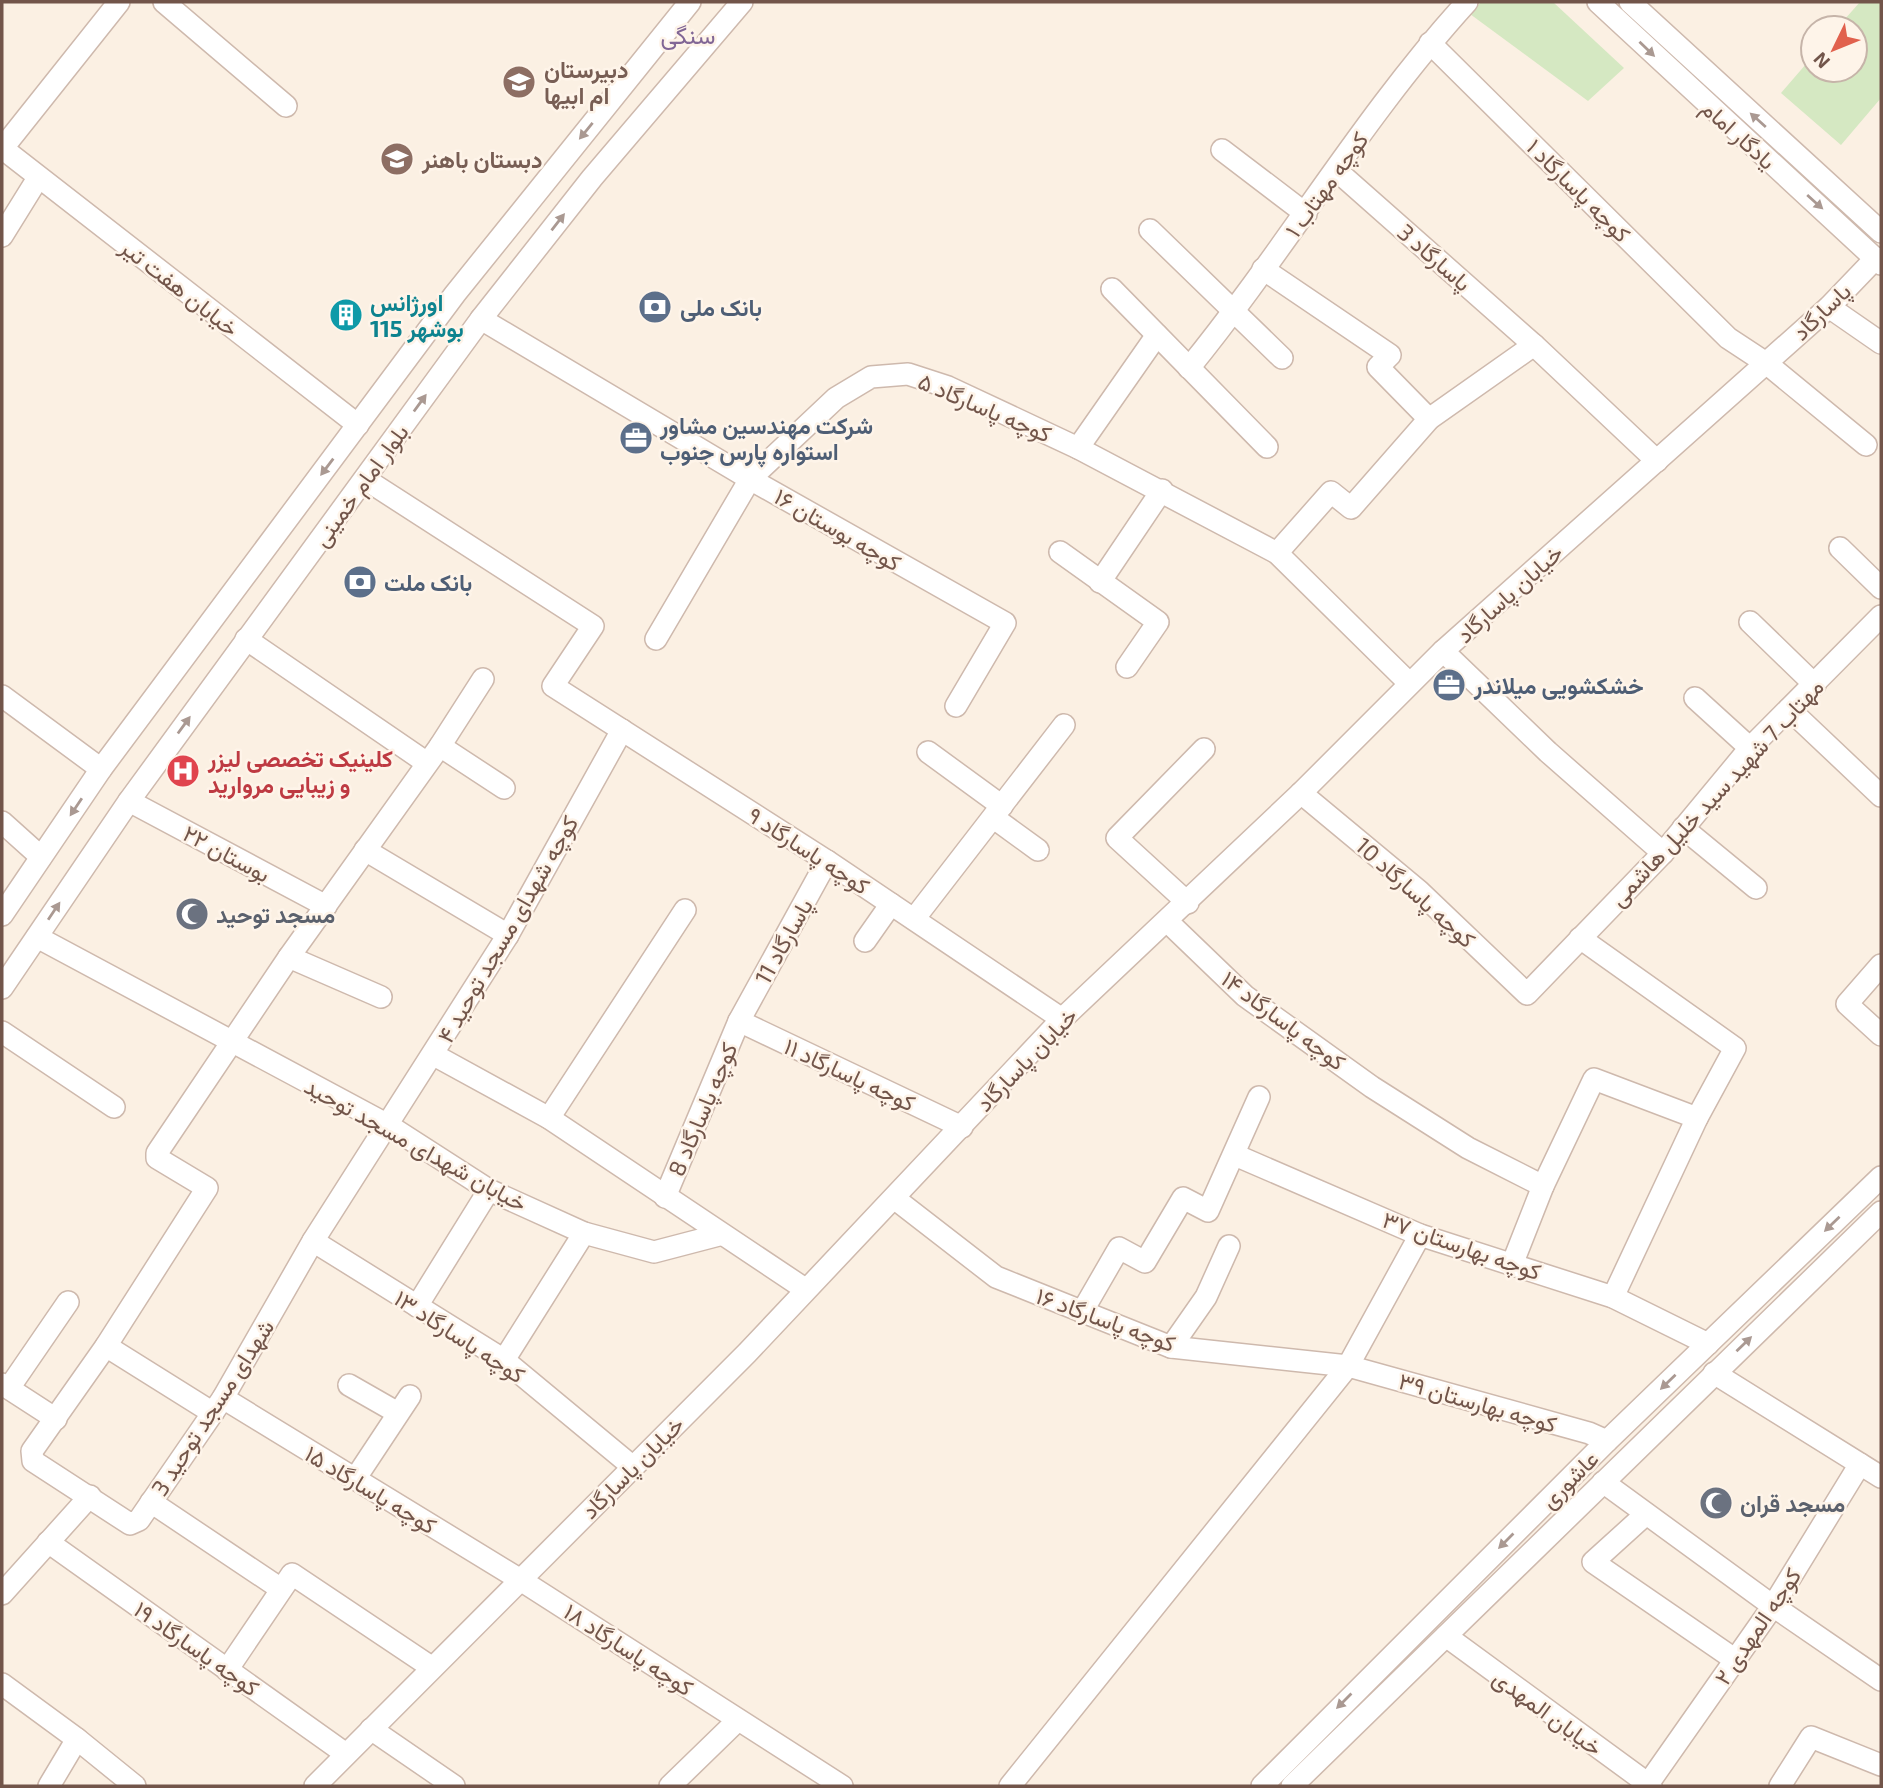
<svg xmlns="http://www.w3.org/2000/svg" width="1883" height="1788" viewBox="0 0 1883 1788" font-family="'Exo 2',Vazirmatn,sans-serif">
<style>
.green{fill:#d5e8c2}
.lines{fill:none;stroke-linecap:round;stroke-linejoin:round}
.minor-casing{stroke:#ceb9ad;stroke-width:24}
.minor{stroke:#fff;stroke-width:21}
.oneway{fill:#aa9992}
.labels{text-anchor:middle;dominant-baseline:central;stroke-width:5;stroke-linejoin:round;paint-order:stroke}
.education-label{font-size:23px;font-weight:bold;fill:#785e54;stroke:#fef4e9;text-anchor:start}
.street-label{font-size:23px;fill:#72554a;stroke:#fef4e9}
.culture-label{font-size:23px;font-weight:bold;fill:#0d838f;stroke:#fef4e9;text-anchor:start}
.service-label{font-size:23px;font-weight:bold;fill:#4e5e75;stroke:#fef4e9;text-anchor:start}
.health-label{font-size:23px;font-weight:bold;fill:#be3a42;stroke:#fef4e9;text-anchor:start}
.worship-label{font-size:23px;font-weight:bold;fill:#5b616d;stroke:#fef4e9;text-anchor:start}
.neighbourhood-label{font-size:24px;fill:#816695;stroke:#fef4e9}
</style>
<rect width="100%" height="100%" fill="#fbf0e3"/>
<!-- green -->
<g class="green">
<polygon points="1481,2 1553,2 1624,68 1588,101 1470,14"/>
<polygon points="1860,2 1881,2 1881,98 1841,145 1781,93 1813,56 1813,70 1855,70 1855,28 1837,28"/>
</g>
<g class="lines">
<defs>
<g id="minor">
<polyline points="164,2 286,106"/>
<polyline points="1598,2 1881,264"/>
<polyline points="1630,2 1881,232"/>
<polyline points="1430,43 1728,338 1766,363 1866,445"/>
<polyline points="2,148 358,425"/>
<polyline points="2,149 119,2"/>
<polyline points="1222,150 1306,214"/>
<polyline points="1336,170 1534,345"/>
<polyline points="1150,230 1282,358"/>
<polyline points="2,236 38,178"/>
<polyline points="1263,269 1390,355 1378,367 1429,419"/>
<polyline points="1112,289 1267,447"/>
<polyline points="1829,307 1881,343"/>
<polyline points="481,319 750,479 1005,623 956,706"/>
<path d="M1189 368C1286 249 1364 115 1467 2"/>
<polyline points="1078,448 1157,335"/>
<polyline points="365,479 593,626 553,686 827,861 1062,1019"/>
<polyline points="1840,548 1881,588"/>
<polyline points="1060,552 1158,622 1127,667"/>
<polyline points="1277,553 1331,492 1351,508 1429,419 1534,345 1657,461"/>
<polyline points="1100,582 1162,490"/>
<polyline points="1750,622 1815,685"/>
<polyline points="246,639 427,763"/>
<polyline points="656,639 750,479 836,398 871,377 908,374 948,387 1078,448 1277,553 1409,683"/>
<polyline points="1443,651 1548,752 1663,853"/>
<polyline points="483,679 440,746 289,957 157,1153 157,1158 207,1188 106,1346 32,1451 33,1461 130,1524 139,1520 223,1398 313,1241 508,935 622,730"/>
<polyline points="2,696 101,769"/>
<polyline points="1695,698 1750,748"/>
<polyline points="1789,709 1881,796"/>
<polyline points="440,746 504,788"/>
<polyline points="928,752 1002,806"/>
<polyline points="1301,793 1419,891 1527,994 1663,853 1750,748 1881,616"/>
<polyline points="129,801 326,906"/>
<polyline points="994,818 1038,850"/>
<polyline points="2,822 41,857"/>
<polyline points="1683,828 1756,888"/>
<polyline points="365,850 508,935"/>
<polyline points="1188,903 1117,838 1204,749"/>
<polyline points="2,915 101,769 455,294 690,2"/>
<polyline points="914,919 1064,725"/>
<polyline points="1168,922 1245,996 1372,1087 1468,1148 1543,1186"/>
<polyline points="37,937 388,1125 489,1190 584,1233 654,1252 719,1235"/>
<polyline points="1580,938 1735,1048 1697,1118 1613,1297"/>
<polyline points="865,941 891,904"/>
<polyline points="289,957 381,997"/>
<polyline points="1881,965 1847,1004 1881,1035"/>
<polyline points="2,988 129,801 481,319 592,178 742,2"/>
<polyline points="739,1021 962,1127"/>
<polyline points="2,1032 114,1107"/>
<polyline points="434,1055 549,1118 805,1289"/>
<polyline points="549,1118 685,910"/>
<polyline points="1235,1155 1420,1235 1613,1297 1708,1344"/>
<polyline points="665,1197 739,1021 827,861"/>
<polyline points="894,1198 996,1277 1171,1347 1348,1366 1589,1433 1607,1441"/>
<polyline points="313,1241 504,1360 633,1467"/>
<polyline points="1513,1262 1543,1186 1594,1079 1697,1118"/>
<polyline points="417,1306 489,1190"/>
<polyline points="1082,1312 1119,1248 1145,1262 1183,1198 1208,1211 1259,1097"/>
<polyline points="106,1346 213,1413"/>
<polyline points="1171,1347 1206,1297 1229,1246"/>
<polyline points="504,1360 584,1233"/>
<polyline points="1714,1373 1881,1477"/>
<polyline points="2,1384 56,1419"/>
<polyline points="349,1385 398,1413"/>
<polyline points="9,1388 68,1302"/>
<polyline points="223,1398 519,1579 842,1786"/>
<polyline points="355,1479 410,1396"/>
<polyline points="1603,1482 1773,1606 1881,1680"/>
<polyline points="151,1502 281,1589"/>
<polyline points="1646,1514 1593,1562 1737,1661"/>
<polyline points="48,1542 346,1754"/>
<polyline points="2,1594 90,1496"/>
<polyline points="1446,1636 1651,1786"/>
<polyline points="227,1670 292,1574 431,1667"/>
<polyline points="2,1684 77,1739 135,1786"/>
<polyline points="371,1729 454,1786"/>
<polyline points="1648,1784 1773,1606 1860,1464"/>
<polyline points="49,1786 77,1739"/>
<polyline points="315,1786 747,1353 1062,1019 1301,793 1443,651 1829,307 1876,258"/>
<polyline points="670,1786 738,1720"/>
<polyline points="1010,1786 1348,1366 1420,1235"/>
<polyline points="1262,1786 1607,1441 1881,1177"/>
<polyline points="1292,1786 1881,1212"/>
<polyline points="1780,1786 1811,1737 1881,1765"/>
</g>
</defs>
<!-- minor casing -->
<use href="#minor" class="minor-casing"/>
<!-- minor -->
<use href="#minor" class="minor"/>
</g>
<!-- one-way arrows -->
<defs><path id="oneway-solid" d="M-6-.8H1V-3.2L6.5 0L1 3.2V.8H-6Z" transform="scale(1.75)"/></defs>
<g class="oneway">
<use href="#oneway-solid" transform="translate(1647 49) rotate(44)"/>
<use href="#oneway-solid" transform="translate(1758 120) rotate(-138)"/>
<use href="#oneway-solid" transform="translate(586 131) rotate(129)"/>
<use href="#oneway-solid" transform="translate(1815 202) rotate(42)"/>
<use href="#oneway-solid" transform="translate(558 222) rotate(-52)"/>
<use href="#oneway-solid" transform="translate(420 403) rotate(-54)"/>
<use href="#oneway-solid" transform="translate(327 467) rotate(127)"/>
<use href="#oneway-solid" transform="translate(184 725) rotate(-54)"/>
<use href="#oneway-solid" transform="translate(76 807) rotate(124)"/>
<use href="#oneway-solid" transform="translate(54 911) rotate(-56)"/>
<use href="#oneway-solid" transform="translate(1832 1224) rotate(136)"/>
<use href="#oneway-solid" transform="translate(1744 1344) rotate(-44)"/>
<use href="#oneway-solid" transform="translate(1668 1382) rotate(136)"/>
<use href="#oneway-solid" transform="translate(1506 1541) rotate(135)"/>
<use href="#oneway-solid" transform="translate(1344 1701) rotate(135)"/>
</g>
<!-- icons -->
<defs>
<symbol id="school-disc" viewBox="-11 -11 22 22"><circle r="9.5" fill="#8d6e63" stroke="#fef4e9"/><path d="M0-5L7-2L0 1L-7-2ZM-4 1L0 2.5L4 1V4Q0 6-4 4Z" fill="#fff"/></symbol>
<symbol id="bank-disc" viewBox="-11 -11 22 22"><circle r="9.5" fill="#5c6f8a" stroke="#fef4e9"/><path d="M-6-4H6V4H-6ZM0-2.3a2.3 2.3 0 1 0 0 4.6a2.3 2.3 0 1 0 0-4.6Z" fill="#fff"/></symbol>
<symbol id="building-disc" viewBox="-11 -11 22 22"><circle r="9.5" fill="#0f9aa8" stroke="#fef4e9"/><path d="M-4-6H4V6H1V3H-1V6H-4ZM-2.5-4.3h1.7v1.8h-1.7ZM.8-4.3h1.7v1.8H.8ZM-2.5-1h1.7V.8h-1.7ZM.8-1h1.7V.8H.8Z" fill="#fff"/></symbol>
<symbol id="office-disc" viewBox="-11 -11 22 22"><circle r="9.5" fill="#5c6f8a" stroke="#fef4e9"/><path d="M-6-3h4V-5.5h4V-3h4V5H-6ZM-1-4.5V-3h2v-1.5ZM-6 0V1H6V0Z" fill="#fff"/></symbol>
<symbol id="hospital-disc" viewBox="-11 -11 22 22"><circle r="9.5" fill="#e0444e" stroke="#fef4e9"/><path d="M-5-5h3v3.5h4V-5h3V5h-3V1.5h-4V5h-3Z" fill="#fff"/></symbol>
<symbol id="mosque-disc" viewBox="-11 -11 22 22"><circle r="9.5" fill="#6b7280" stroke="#fef4e9"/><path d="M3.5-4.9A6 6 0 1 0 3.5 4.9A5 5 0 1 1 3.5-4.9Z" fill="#fff"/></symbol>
</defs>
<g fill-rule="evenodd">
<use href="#school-disc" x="500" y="63" width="38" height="38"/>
<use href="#school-disc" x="378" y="140" width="38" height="38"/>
<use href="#bank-disc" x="636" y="288" width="38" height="38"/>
<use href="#building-disc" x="327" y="296" width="38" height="38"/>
<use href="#office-disc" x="617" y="419" width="38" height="38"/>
<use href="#bank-disc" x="341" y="563" width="38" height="38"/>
<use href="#office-disc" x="1430" y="666" width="38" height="38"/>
<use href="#hospital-disc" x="164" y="752" width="38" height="38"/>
<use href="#mosque-disc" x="173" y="895" width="38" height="38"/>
<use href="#mosque-disc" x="1697" y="1484" width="38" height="38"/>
</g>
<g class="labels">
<!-- education labels -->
<g class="education-label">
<text x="544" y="69">دبیرستان<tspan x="544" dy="26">ام ابیها</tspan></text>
<text x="422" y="159">دبستان باهنر</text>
</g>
<!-- street labels -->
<g class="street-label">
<text transform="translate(1739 134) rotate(42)">یادگار امام</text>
<text transform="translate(1326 184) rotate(-54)">کوچه مهتاب ۱</text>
<text transform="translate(1579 190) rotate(45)">کوچه پاسارگاد ۱</text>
<text transform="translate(1435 257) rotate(41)">پاسارگاد 3</text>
<text transform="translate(180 287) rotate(38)">خیابان هفت تیر</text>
<text transform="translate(1821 311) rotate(-44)">پاسارگاد</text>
<text transform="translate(985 407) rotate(23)">کوچه پاسارگاد ۵</text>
<text transform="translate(360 485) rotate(-54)">بلوار امام خمینی</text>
<text transform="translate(838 529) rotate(30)">کوچه بوستان ۱۶</text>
<text transform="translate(1509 593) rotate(-42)">خیابان پاسارگاد</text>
<text transform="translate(1716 792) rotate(-47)">مهتاب 7 شهید سید خلیل هاشمی</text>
<text transform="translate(809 850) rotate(33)">کوچه پاسارگاد ۹</text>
<text transform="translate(227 853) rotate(28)">بوستان ۲۲</text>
<text transform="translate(1416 892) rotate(42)">کوچه پاسارگاد 10</text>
<text transform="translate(507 929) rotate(-60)">کوچه شهدای مسجد توحید ۴</text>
<text transform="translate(783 941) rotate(-61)">پاسارگاد 11</text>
<text transform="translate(1284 1020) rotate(37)">کوچه پاسارگاد ۱۴</text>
<text transform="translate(1026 1059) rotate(-46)">خیابان پاسارگاد</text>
<text transform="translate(850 1074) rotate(25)">کوچه پاسارگاد ۱۱</text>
<text transform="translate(702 1109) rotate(-67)">کوچه پاسارگاد 8</text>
<text transform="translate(416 1144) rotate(29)">خیابان شهدای مسجد توحید</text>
<text transform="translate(1462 1245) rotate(19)">کوچه بهارستان ۳۷</text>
<text transform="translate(1106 1319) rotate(20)">کوچه پاسارگاد ۱۶</text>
<text transform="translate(460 1336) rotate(33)">کوچه پاسارگاد ۱۳</text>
<text transform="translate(1478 1402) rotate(16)">کوچه بهارستان ۳۹</text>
<text transform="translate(212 1407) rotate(-57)">شهدای مسجد توحید 3</text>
<text transform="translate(632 1467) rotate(-45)">خیابان پاسارگاد</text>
<text transform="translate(1569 1479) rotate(-45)">عاشوری</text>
<text transform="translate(371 1489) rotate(31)">کوچه پاسارگاد ۱۵</text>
<text transform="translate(1757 1626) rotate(-56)">کوچه المهدی ۲</text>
<text transform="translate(197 1648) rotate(35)">کوچه پاسارگاد ۱۹</text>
<text transform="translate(629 1649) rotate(33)">کوچه پاسارگاد ۱۸</text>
<text transform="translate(1548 1712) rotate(36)">خیابان المهدی</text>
</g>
<!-- culture labels -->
<g class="culture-label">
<text x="370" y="302">اورژانس<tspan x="370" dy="26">115 بوشهر</tspan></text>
</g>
<!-- service labels -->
<g class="service-label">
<text x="680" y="307">بانک ملی</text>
<text x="660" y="425">شرکت مهندسین مشاور<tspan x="660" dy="26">استواره پارس جنوب</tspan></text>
<text x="384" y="582">بانک ملت</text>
<text x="1474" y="685">خشکشویی میلاندر</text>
</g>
<!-- health labels -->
<g class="health-label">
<text x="208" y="758">کلینیک تخصصی لیزر<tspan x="208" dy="26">و زیبایی مروارید</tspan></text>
</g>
<!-- worship labels -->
<g class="worship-label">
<text x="216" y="914">مسجد توحید</text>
<text x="1740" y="1503">مسجد قران</text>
</g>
<!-- neighbourhood labels -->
<g class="neighbourhood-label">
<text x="688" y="34">سنگی</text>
</g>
</g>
<!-- border -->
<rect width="1883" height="1788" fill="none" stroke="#72554a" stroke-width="7"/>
<!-- north arrow -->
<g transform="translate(1834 49) rotate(227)"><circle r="33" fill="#fef4e9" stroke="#c6b4a9" stroke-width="2"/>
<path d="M0-5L12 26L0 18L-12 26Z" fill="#e1614d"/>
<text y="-10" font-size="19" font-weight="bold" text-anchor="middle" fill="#72554a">N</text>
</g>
</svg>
